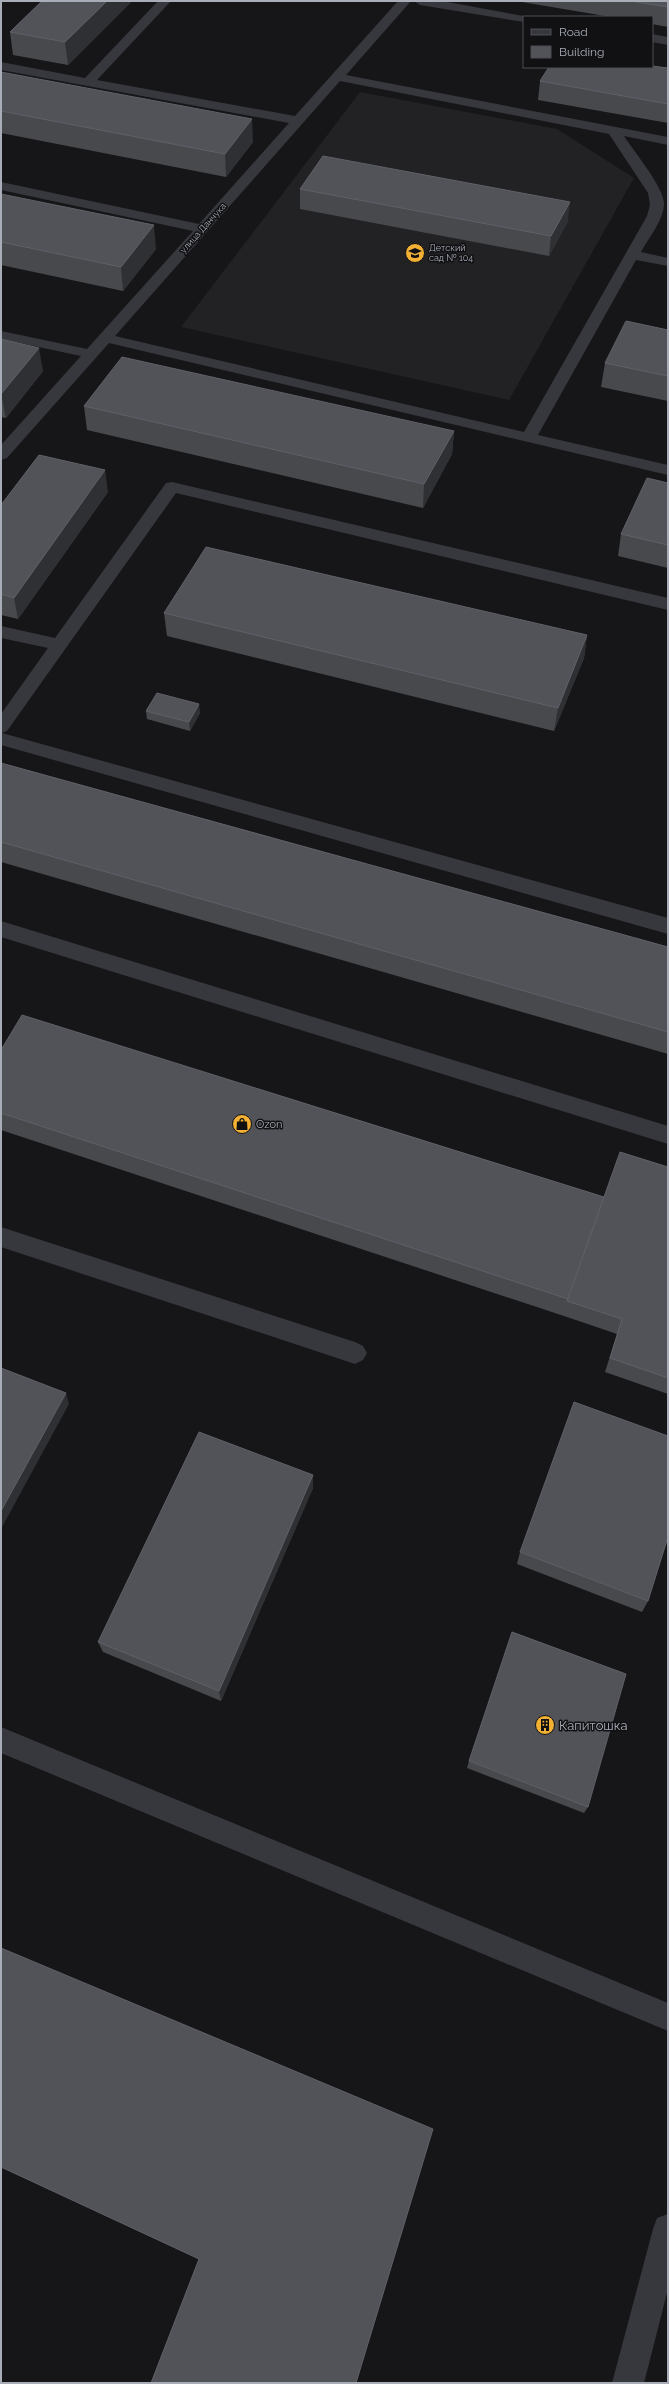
<svg xmlns="http://www.w3.org/2000/svg" width="669" height="2384" viewBox="0 0 669 2384" font-family="Raleway,sans-serif">
<style>
.built{fill:#222225}
.lines{fill:none;stroke-linecap:round;stroke-linejoin:round}
.minor{fill:#37383d;fill-rule:evenodd}
.wall{fill:#47494d}
.shaded-wall{fill:#2f3033}
.building{fill:#525359;stroke:#5f6168}
.labels{text-anchor:middle;dominant-baseline:central;stroke-width:3;stroke-linejoin:round;paint-order:stroke}
.far-street-label{font-size:9px;fill:#a8adb8;stroke:#111113}
.far-poi-label{font-size:9px;fill:#a8adb8;stroke:#111113;text-anchor:start}
.poi-label{font-size:11px;fill:#a8adb8;stroke:#111113;text-anchor:start}
.near-poi-label{font-size:13px;fill:#a8adb8;stroke:#111113;text-anchor:start}
</style>
<rect width="100%" height="100%" fill="#161618"/>
<!-- built -->
<polygon class="built" points="360,92 557,129 634,178 509,400 181,327"/>
<g class="lines">
<!-- minor -->
<g class="minor">
<path d="M158 1H171L97 80 295 116 398 1H411L346 75 668 137V145L624 136C634 152 665 188 664 205 663 221 648 239 641 252L668 258V266L636 260 538 435 668 465V475L109 343 7 458 1 460V445L81 356 1 339V331L87 349 193 231 1 190V182L199 224 289 123 1 70V62L85 78ZM340 81 609 134 648 193 650 205 647 216 524 432 115 336Z"/>
<polygon points="414,1 442,1 529,17 524,17 524,22 420,5"/>
<polygon points="652,34 668,37 668,45 652,42"/>
<polygon points="172,482 668,598 668,610 176,493 7,731 2,733 668,918 668,934 1,745 1,714 48,648 1,638 1,626 55,638 166,483"/>
<polygon points="1,921 668,1126 668,1144 1,937"/>
<polygon points="1,1227 355,1342 363,1346 367,1353 363,1360 355,1364 1,1247"/>
<polygon points="1,1727 668,2003 668,2031 1,1753"/>
<polygon points="668,2214 668,2289 644,2383 612,2383 653,2229 657,2218"/>
</g>
</g>
<!-- wall -->
<g class="wall">
<polygon points="42,1 132,1 68,65 13,55 10,32"/>
<polygon points="516,1 668,1 668,27 652,24 652,17 611,17"/>
<polygon points="668,68 668,123 538,100 540,81"/>
<polygon points="1,72 253,142 226,177 1,133"/>
<polygon points="300,189 568,221 549,256 300,209"/>
<polygon points="1,194 156,249 123,291 1,265"/>
<polygon points="668,330 668,401 601,387 605,363"/>
<polygon points="1,339 43,371 6,418 1,417"/>
<polygon points="84,406 454,431 452,454 423,508 87,430"/>
<polygon points="668,483 668,568 618,556 621,534"/>
<polygon points="108,492 18,619 1,615 1,505"/>
<polygon points="164,613 587,635 584,658 554,731 167,636"/>
<polygon points="146,711 200,713 190,731 147,719"/>
<polygon points="1,763 668,947 668,1054 1,862"/>
<polygon points="1,1050 604,1197 668,1167 668,1394 605,1372 617,1334 564,1316 1,1130"/>
<polygon points="313,1475 313,1488 221,1701 103,1652 98,1642"/>
<polygon points="520,1552 648,1601 642,1612 517,1564"/>
<polygon points="469,1761 588,1807 584,1813 467,1768"/>
</g>
<!-- shaded-wall -->
<g class="shaded-wall">
<polygon points="107,1 132,1 68,65 65,42"/>
<polygon points="252,119 253,142 226,177 225,154"/>
<polygon points="570,202 568,221 549,256 551,236"/>
<polygon points="154,225 156,249 123,291 121,267"/>
<polygon points="39,348 43,371 6,418 1,394"/>
<polygon points="454,431 452,454 423,508 424,484"/>
<polygon points="105,470 108,492 18,619 14,598"/>
<polygon points="587,635 584,658 554,731 558,708"/>
<polygon points="199,704 200,713 190,731 189,722"/>
<polygon points="66,1393 69,1404 1,1529 1,1511"/>
<polygon points="313,1475 313,1488 221,1701 219,1691"/>
</g>
<!-- building -->
<g class="building">
<polygon points="42,1 107,1 65,42 10,32"/>
<polygon points="630,1 668,1 668,7"/>
<polygon points="652,66 668,68 668,104 540,81 549,67 652,67"/>
<polygon points="1,72 252,119 225,154 1,111"/>
<polygon points="323,156 570,202 551,236 300,189"/>
<polygon points="1,194 154,225 121,267 1,242"/>
<polygon points="626,321 668,330 668,376 605,363"/>
<polygon points="1,339 39,348 1,394"/>
<polygon points="122,357 454,431 424,484 84,406"/>
<polygon points="39,455 105,470 14,598 1,594 1,505"/>
<polygon points="647,478 668,483 668,545 621,534"/>
<polygon points="206,547 587,635 558,708 164,613"/>
<polygon points="157,693 199,704 189,722 146,711"/>
<polygon points="1,763 668,947 668,1032 1,842"/>
<polygon points="22,1015 604,1197 568,1299 1,1113 1,1050"/>
<polygon points="620,1152 668,1167 668,1378 610,1358 622,1319 567,1301"/>
<polygon points="1,1368 66,1393 1,1511"/>
<polygon points="574,1402 668,1436 668,1537 648,1601 520,1552"/>
<polygon points="199,1432 313,1475 219,1691 98,1642"/>
<polygon points="512,1632 626,1674 588,1807 469,1761"/>
<polygon points="1,1948 433,2129 356,2383 151,2383 199,2259 1,2167"/>
</g>
<!-- icons -->
<defs>
<symbol id="school-disc" viewBox="-11 -11 22 22"><circle r="9.5" fill="#f2b134" stroke="#111113"/><path d="M0-5L7-2L0 1L-7-2ZM-4 1L0 2.5L4 1V4Q0 6-4 4Z" fill="#111"/></symbol>
<symbol id="shop-disc" viewBox="-11 -11 22 22"><circle r="9.5" fill="#f2b134" stroke="#111113"/><path d="M-5-2.5h2.3a2.7 3.5 0 0 1 5.4 0H5L5.5 6h-11ZM-1.5-2.5h3a1.5 2.3 0 0 0-3 0Z" fill="#111"/></symbol>
<symbol id="building-disc" viewBox="-11 -11 22 22"><circle r="9.5" fill="#f2b134" stroke="#111113"/><path d="M-4-6H4V6H1V3H-1V6H-4ZM-2.5-4.3h1.7v1.8h-1.7ZM.8-4.3h1.7v1.8H.8ZM-2.5-1h1.7V.8h-1.7ZM.8-1h1.7V.8H.8Z" fill="#111"/></symbol>
</defs>
<g fill-rule="evenodd">
<use href="#school-disc" x="404" y="242" width="22" height="22"/>
<use href="#shop-disc" x="231" y="1113" width="22" height="22"/>
<use href="#building-disc" x="534" y="1714" width="22" height="22"/>
</g>
<g class="labels">
<!-- far-street labels -->
<g class="far-street-label">
<text transform="translate(203 228) rotate(-48)">улица Данчука</text>
</g>
<!-- far-poi labels -->
<g class="far-poi-label">
<text x="429" y="248">Детский<tspan x="429" dy="10">сад № 104</tspan></text>
</g>
<!-- poi labels -->
<g class="poi-label">
<text x="256" y="1124">Ozon</text>
</g>
<!-- near-poi labels -->
<g class="near-poi-label">
<text x="559" y="1725">Капитошка</text>
</g>
</g>
<!-- border -->
<rect width="669" height="2384" fill="none" stroke="#a8adb8" stroke-width="4"/>
<!-- legend -->
<rect x="523" y="16" width="130" height="52" fill="#111113" stroke="#4d4f55"/>
<rect x="531" y="29" width="20" height="6" fill="#37383d" stroke="#4d4f55"/>
<text x="559" y="36" font-size="12" fill="#a8adb8">Road</text>
<rect x="531" y="46" width="20" height="12" fill="#525359" stroke="#4d4f55"/>
<text x="559" y="56" font-size="12" fill="#a8adb8">Building</text>
</svg>
